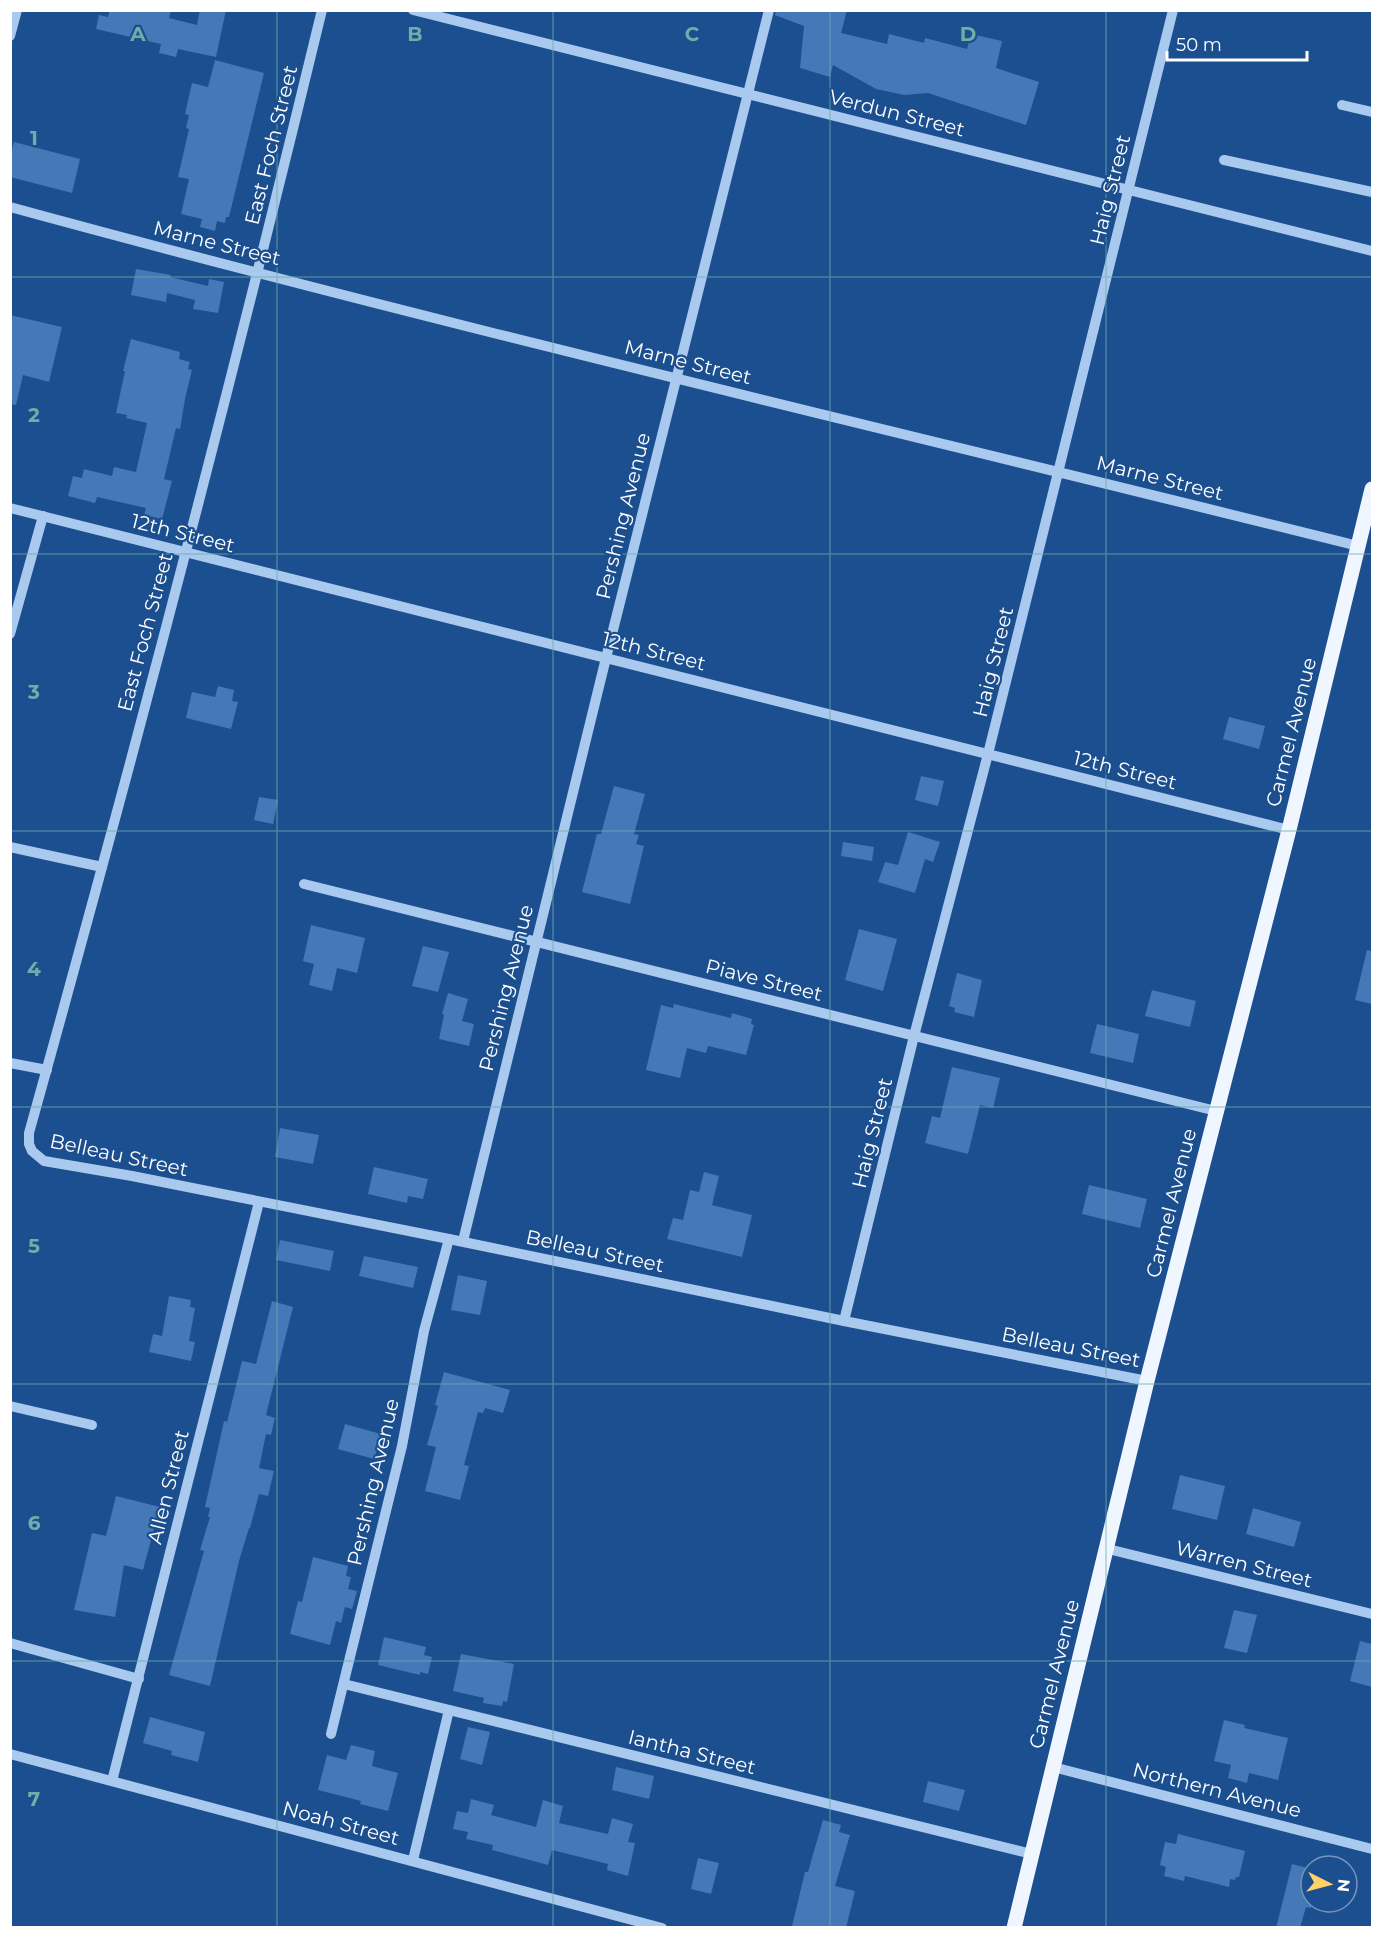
<svg xmlns="http://www.w3.org/2000/svg" width="1383" height="1938" viewBox="0 0 1383 1938" font-family="Montserrat,sans-serif">
<style>
.building{fill:#4478b7}
.lines{fill:none;stroke-linecap:round;stroke-linejoin:round}
.minor{stroke:#a9c9ee;stroke-width:10}
.major{stroke:#f0f6ff;stroke-width:15}
.grid{fill:none;stroke:#6fada8;stroke-width:1.5;stroke-opacity:0.55}
.labels{text-anchor:middle;dominant-baseline:central;stroke-width:4.5;stroke-linejoin:round;paint-order:stroke}
.street-label{font-size:20px;fill:#fff;stroke:#1b4f8f}
.grid-label{font-size:20px;text-anchor:middle;font-weight:bold;fill:#6fada8;stroke:#1b4f8f;stroke-width:4.5;stroke-linejoin:round;paint-order:stroke}
</style>
<rect width="100%" height="100%" fill="#1b4f8f"/>
<!-- building -->
<g class="building">
<polygon points="110,10 171,10 169,18 197,25 200,10 226,10 216,57 178,49 176,57 159,53 161,44 96,29 99,15 108,17"/>
<polygon points="776,10 847,10 841,33 887,44 889,34 924,43 925,38 967,49 971,34 1002,41 996,68 1039,82 1026,125 928,93 904,95 876,89 833,65 830,77 800,68 804,26 775,15"/>
<polygon points="215,60 264,73 229,217 226,217 225,223 217,221 215,231 200,227 202,219 181,214 189,179 178,177 189,129 186,128 189,115 185,114 192,83 208,87"/>
<polygon points="14,142 80,159 72,193 10,177 10,156"/>
<polygon points="136,269 171,275 170,277 208,286 209,279 224,282 218,313 193,309 195,300 167,293 166,302 131,295"/>
<polygon points="10,315 62,327 49,382 23,375 16,405 10,404"/>
<polygon points="131,339 180,352 179,359 190,362 188,369 192,370 185,399 180,429 176,428 164,479 172,481 162,519 144,515 146,508 97,497 95,503 68,496 73,476 82,478 84,469 112,476 114,467 136,472 147,423 126,418 127,415 116,413 125,371 123,371"/>
<polygon points="218,686 234,690 232,701 238,702 231,729 186,718 192,692 215,697"/>
<polygon points="1229,717 1265,726 1259,749 1223,739"/>
<polygon points="921,776 944,781 938,806 915,800"/>
<polygon points="614,786 645,794 634,834 639,835 636,844 644,846 630,904 582,892 597,834 601,834"/>
<polygon points="259,797 278,800 273,824 254,820"/>
<polygon points="908,832 940,842 933,862 925,859 915,893 878,882 885,862 898,865"/>
<polygon points="843,842 874,847 872,861 841,856"/>
<polygon points="311,925 365,938 357,973 337,968 332,991 309,985 314,964 303,961"/>
<polygon points="859,929 897,939 883,991 845,980"/>
<polygon points="423,946 449,952 438,992 412,986"/>
<polygon points="1367,950 1372,951 1372,1004 1355,1000"/>
<polygon points="957,973 982,980 974,1017 954,1012 955,1008 949,1006"/>
<polygon points="1152,990 1196,1001 1190,1027 1145,1016"/>
<polygon points="448,993 468,999 462,1021 474,1024 469,1046 439,1039 444,1015 442,1014"/>
<polygon points="674,1004 731,1018 732,1013 752,1019 751,1024 754,1025 746,1055 708,1046 706,1053 687,1048 680,1078 646,1070 661,1005 673,1008"/>
<polygon points="1097,1024 1139,1034 1133,1063 1090,1053"/>
<polygon points="952,1067 1000,1078 993,1108 980,1105 968,1154 925,1143 932,1116 940,1118"/>
<polygon points="280,1128 319,1135 313,1164 275,1157"/>
<polygon points="374,1167 428,1179 423,1199 408,1196 407,1203 368,1194"/>
<polygon points="704,1172 719,1176 712,1205 752,1215 742,1257 667,1239 673,1218 683,1220 690,1190 699,1192"/>
<polygon points="1089,1185 1147,1199 1140,1228 1082,1214"/>
<polygon points="280,1240 334,1251 330,1271 276,1260"/>
<polygon points="364,1256 418,1267 413,1288 359,1276"/>
<polygon points="458,1275 487,1281 480,1315 451,1310"/>
<polygon points="169,1296 191,1300 190,1307 195,1308 189,1341 195,1342 191,1361 149,1352 153,1334 162,1336"/>
<polygon points="272,1301 293,1307 266,1415 275,1418 271,1435 266,1434 259,1468 274,1471 268,1496 259,1494 250,1528 249,1528 239,1561 210,1686 169,1675 204,1551 200,1550 210,1517 208,1517 210,1508 205,1507 224,1421 227,1422 242,1361 256,1364"/>
<polygon points="444,1372 510,1390 503,1413 485,1408 483,1413 478,1412 464,1465 469,1466 460,1500 425,1491 436,1447 427,1445 438,1406 435,1405"/>
<polygon points="345,1424 381,1434 374,1459 338,1449"/>
<polygon points="1180,1475 1225,1486 1217,1520 1172,1509"/>
<polygon points="116,1496 160,1507 143,1570 124,1565 115,1617 74,1610 92,1533 106,1536"/>
<polygon points="1253,1508 1301,1522 1294,1547 1246,1534"/>
<polygon points="313,1557 348,1566 346,1576 351,1577 348,1589 357,1591 352,1609 345,1607 341,1623 336,1621 330,1645 290,1634 298,1601 302,1602"/>
<polygon points="1234,1610 1257,1615 1247,1653 1224,1648"/>
<polygon points="384,1637 426,1647 424,1655 432,1657 428,1674 420,1672 420,1675 378,1665"/>
<polygon points="1360,1641 1372,1644 1372,1687 1350,1681"/>
<polygon points="461,1654 514,1664 507,1702 503,1701 502,1706 483,1703 484,1698 453,1691"/>
<polygon points="150,1717 205,1732 198,1762 171,1755 172,1751 143,1743"/>
<polygon points="1224,1720 1245,1725 1244,1728 1288,1738 1278,1780 1249,1773 1247,1783 1228,1778 1231,1765 1214,1761"/>
<polygon points="468,1727 490,1732 482,1765 460,1759"/>
<polygon points="351,1745 375,1751 372,1766 398,1773 388,1811 360,1804 361,1801 318,1790 327,1755 346,1760"/>
<polygon points="616,1767 654,1776 649,1799 612,1790"/>
<polygon points="928,1781 965,1790 959,1811 923,1802"/>
<polygon points="471,1799 494,1805 491,1815 536,1827 543,1800 563,1806 559,1823 608,1834 612,1818 633,1824 628,1842 635,1843 628,1876 607,1870 608,1864 552,1850 548,1865 492,1850 493,1845 466,1839 468,1832 453,1829 457,1811 468,1813"/>
<polygon points="823,1820 841,1825 839,1832 850,1835 835,1886 855,1891 846,1928 800,1928 792,1926 805,1872 808,1872"/>
<polygon points="1178,1834 1245,1851 1239,1877 1236,1877 1235,1880 1230,1879 1229,1887 1185,1876 1184,1881 1164,1876 1166,1867 1160,1865 1165,1842 1176,1844"/>
<polygon points="698,1858 719,1863 711,1894 691,1889"/>
<polygon points="1292,1864 1311,1869 1311,1908 1306,1907 1300,1928 1276,1928"/>
</g>
<g class="lines">
<!-- minor -->
<g class="minor">
<path d="M322 10C231 386 133 760 29 1133V1144L32 1151 44 1161 132 1176 449 1239 844 1321 1147 1381"/>
<polyline points="413,10 1372,251"/>
<polyline points="10,36 17,10"/>
<polyline points="1342,105 1372,112"/>
<polyline points="1224,160 1372,192"/>
<path d="M10 207C457 329 909 434 1358 546"/>
<polyline points="10,508 1289,830"/>
<polyline points="10,634 43,516"/>
<polyline points="10,847 102,867"/>
<polyline points="304,884 1216,1111"/>
<polyline points="10,1063 47,1070"/>
<polyline points="463,1241 606,658 769,10"/>
<polyline points="844,1321 914,1036 988,754 1173,10"/>
<polyline points="10,1406 92,1425"/>
<polyline points="1108,1549 1372,1614"/>
<polyline points="10,1643 139,1679"/>
<polyline points="344,1684 1032,1854"/>
<polyline points="331,1734 402,1446 424,1331 449,1239"/>
<polyline points="10,1754 662,1928"/>
<polyline points="1053,1767 1372,1849"/>
<polyline points="112,1781 259,1202"/>
<polyline points="413,1860 449,1710"/>
</g>
<!-- major -->
<polyline class="major" points="1014,1928 1147,1381 1289,830 1372,489"/>
</g>
<!-- grid -->
<path class="grid" d="M277 10V1928M553 10V1928M830 10V1928M1106 10V1928M10 277H1372M10 554H1372M10 831H1372M10 1107H1372M10 1384H1372M10 1661H1372"/>
<g class="labels">
<!-- street labels -->
<g class="street-label">
<text transform="translate(897 113) rotate(14)">Verdun Street</text>
<text transform="translate(271 145) rotate(-76)">East Foch Street</text>
<text transform="translate(1110 190) rotate(-76)">Haig Street</text>
<text transform="translate(217 243) rotate(14)">Marne Street</text>
<text transform="translate(688 362) rotate(14)">Marne Street</text>
<text transform="translate(1160 478) rotate(14)">Marne Street</text>
<text transform="translate(623 516) rotate(-76)">Pershing Avenue</text>
<text transform="translate(183 533) rotate(14)">12th Street</text>
<text transform="translate(145 632) rotate(-75)">East Foch Street</text>
<text transform="translate(654 651) rotate(14)">12th Street</text>
<text transform="translate(993 662) rotate(-76)">Haig Street</text>
<text transform="translate(1291 732) rotate(-76)">Carmel Avenue</text>
<text transform="translate(1125 770) rotate(14)">12th Street</text>
<text transform="translate(764 980) rotate(14)">Piave Street</text>
<text transform="translate(506 988) rotate(-76)">Pershing Avenue</text>
<text transform="translate(872 1133) rotate(-76)">Haig Street</text>
<text transform="translate(119 1155) rotate(12)">Belleau Street</text>
<text transform="translate(1171 1203) rotate(-76)">Carmel Avenue</text>
<text transform="translate(595 1251) rotate(12)">Belleau Street</text>
<text transform="translate(1071 1347) rotate(11)">Belleau Street</text>
<text transform="translate(373 1482) rotate(-77)">Pershing Avenue</text>
<text transform="translate(168 1487) rotate(-76)">Allen Street</text>
<text transform="translate(1244 1564) rotate(14)">Warren Street</text>
<text transform="translate(1054 1674) rotate(-76)">Carmel Avenue</text>
<text transform="translate(692 1752) rotate(14)">Iantha Street</text>
<text transform="translate(1217 1790) rotate(14)">Northern Avenue</text>
<text transform="translate(341 1823) rotate(15)">Noah Street</text>
</g>
</g>
<g class="grid-label">
<text x="138" y="41">A</text>
<text x="415" y="41">B</text>
<text x="692" y="41">C</text>
<text x="968" y="41">D</text>
<text x="34" y="145">1</text>
<text x="34" y="422">2</text>
<text x="34" y="699">3</text>
<text x="34" y="976">4</text>
<text x="34" y="1253">5</text>
<text x="34" y="1530">6</text>
<text x="34" y="1806">7</text>
</g>
<!-- border -->
<rect width="1383" height="1938" fill="none" stroke="#ffffff" stroke-width="24"/>
<!-- north arrow -->
<g transform="translate(1329 1884) rotate(96)"><circle r="28" fill="#1b4f8f" stroke="#7695bc" stroke-width="1.5"/>
<path d="M0-4.5L10 22L0 15L-10 22Z" fill="#ffd166"/>
<text y="-9" font-size="16" font-weight="bold" text-anchor="middle" fill="#ffffff">N</text>
</g>
<!-- scale -->
<path d="M1167 51v9h140v-9" fill="none" stroke="#ffffff" stroke-width="3"/>
<text x="1176" y="51" font-size="18" fill="#ffffff" stroke="#1b4f8f" stroke-width="4.5" paint-order="stroke">50 m</text>
</svg>
